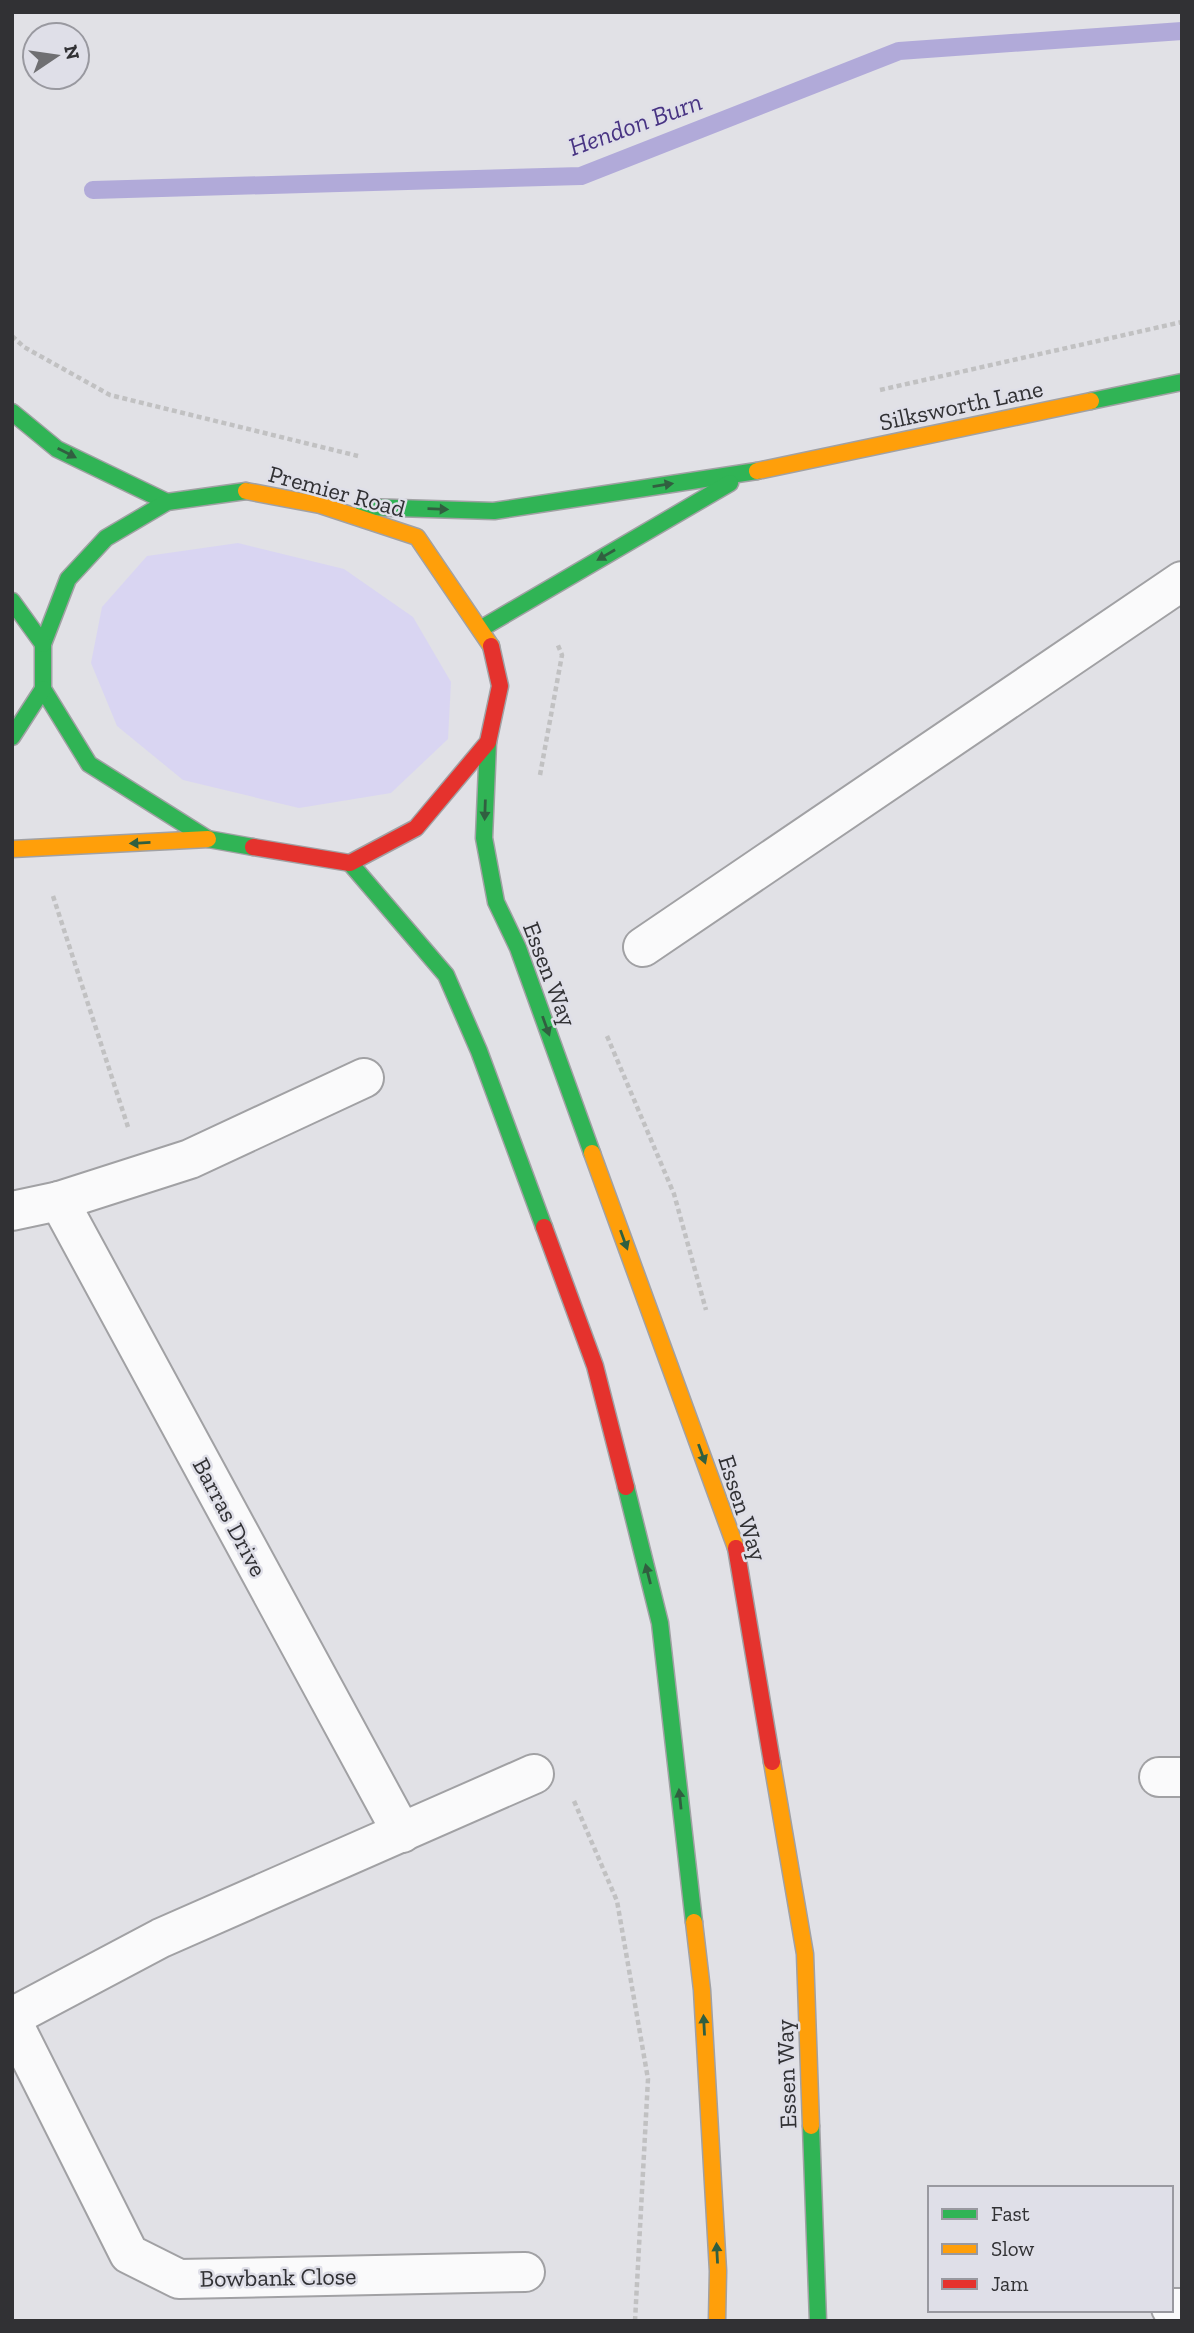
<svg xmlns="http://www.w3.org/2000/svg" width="1194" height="2333" viewBox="0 0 1194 2333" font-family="'Zilla Slab',serif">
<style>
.green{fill:#d9d5f2}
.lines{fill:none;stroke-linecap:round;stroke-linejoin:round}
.stream{stroke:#b1aad9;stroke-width:18}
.street-casing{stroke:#a1a1a4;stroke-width:42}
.fast-casing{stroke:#a1a1a4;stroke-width:19}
.slow-casing{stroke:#a1a1a4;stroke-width:19}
.jam-casing{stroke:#a1a1a4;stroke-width:19}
.path{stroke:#c1c1c2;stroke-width:4.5;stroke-dasharray:5 3.5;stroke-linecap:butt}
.street{stroke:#fafafb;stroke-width:38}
.fast{stroke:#30b455;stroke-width:16}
.slow{stroke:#ff9f0a;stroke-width:16}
.jam{stroke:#e5322d;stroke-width:16}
.oneway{fill:#315f40}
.labels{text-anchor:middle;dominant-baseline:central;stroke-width:5;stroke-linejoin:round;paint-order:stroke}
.street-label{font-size:24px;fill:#313134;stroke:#dfdfe8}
.water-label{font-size:26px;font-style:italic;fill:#483483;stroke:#dfdfe8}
</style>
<rect width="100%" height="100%" fill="#e1e1e6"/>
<!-- green -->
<polygon class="green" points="238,543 344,569 413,617 451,682 448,739 391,793 299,808 183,780 117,726 91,663 102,607 147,556"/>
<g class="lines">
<!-- stream -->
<polyline class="stream" points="93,190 581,176 899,51 1182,31"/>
<defs>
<g id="street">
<polyline points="643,947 1182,581"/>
<polyline points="59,1201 402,1833"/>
<polyline points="12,1211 59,1201 190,1159 364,1078"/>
<polyline points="1159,1777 1182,1777"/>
<polyline points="12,2017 161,1938 534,1774"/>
<polyline points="12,2021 129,2254 179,2279 525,2272"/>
<polyline points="1171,2308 1182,2308"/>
</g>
<g id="fast">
<polyline points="1091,401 1182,382"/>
<polyline points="12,412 57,449 167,502"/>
<polyline points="246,491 167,502 106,538 68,579 43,644 43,689 89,764 208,839 253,847"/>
<polyline points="364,507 494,511 757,471"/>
<polyline points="12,601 43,644"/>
<polyline points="482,628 730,483"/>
<polyline points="12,737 43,689"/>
<polyline points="488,742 484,838 496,902 518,948 592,1153"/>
<polyline points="350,863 446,975 479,1051 544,1227"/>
<polyline points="626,1487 660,1623 694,1922"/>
<polyline points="811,2126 818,2321"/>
</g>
<g id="slow">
<polyline points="757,471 1091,401"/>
<polyline points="246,491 320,505 417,537 491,646"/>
<polyline points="12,849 208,839"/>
<polyline points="592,1153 736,1548"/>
<polyline points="772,1762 805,1954 811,2126"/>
<polyline points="694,1922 702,1990 718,2271 717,2321"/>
</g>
<g id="jam">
<polyline points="253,847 350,863 416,828 488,742 500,686 491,646"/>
<polyline points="544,1227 595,1366 626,1487"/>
<polyline points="736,1548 772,1762"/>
</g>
</defs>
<!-- street casing -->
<use href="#street" class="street-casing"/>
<!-- fast casing -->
<use href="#fast" class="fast-casing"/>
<!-- slow casing -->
<use href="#slow" class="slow-casing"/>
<!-- jam casing -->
<use href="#jam" class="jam-casing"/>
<!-- path -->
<g class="path">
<polyline points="12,336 24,347 110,395 358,456"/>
<polyline points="880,390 1182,322"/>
<polyline points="540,775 562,655 557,643"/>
<polyline points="53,896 128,1127"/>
<polyline points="607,1036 674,1194 706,1310"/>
<polyline points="574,1801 617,1901 648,2079 635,2321"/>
</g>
<!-- street -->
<use href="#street" class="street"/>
<!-- fast -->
<use href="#fast" class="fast"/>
<!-- slow -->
<use href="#slow" class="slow"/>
<!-- jam -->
<use href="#jam" class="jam"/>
</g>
<!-- one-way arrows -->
<defs><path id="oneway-solid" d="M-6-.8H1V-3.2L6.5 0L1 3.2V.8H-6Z" transform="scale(1.75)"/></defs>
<g class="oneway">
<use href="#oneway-solid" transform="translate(67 453) rotate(27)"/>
<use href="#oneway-solid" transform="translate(663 485) rotate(-9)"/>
<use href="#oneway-solid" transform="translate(438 509) rotate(2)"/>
<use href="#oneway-solid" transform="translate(606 555) rotate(150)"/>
<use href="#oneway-solid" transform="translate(485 810) rotate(92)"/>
<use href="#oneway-solid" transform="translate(140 843) rotate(177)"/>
<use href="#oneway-solid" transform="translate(546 1026) rotate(70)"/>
<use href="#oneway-solid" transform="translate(624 1240) rotate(70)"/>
<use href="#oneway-solid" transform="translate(702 1454) rotate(70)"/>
<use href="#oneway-solid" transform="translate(648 1574) rotate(-104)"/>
<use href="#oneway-solid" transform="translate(680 1799) rotate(-96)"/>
<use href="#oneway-solid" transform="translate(704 2025) rotate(-93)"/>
<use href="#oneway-solid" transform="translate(717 2253) rotate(-93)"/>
</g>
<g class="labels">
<!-- street labels -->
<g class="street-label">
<text transform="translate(961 405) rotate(-12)">Silksworth Lane</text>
<text transform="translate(337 491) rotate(15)">Premier Road</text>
<text transform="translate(550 974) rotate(69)">Essen Way</text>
<text transform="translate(743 1508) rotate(72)">Essen Way</text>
<text transform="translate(230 1517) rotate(62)">Barras Drive</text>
<text transform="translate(786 2074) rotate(-92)">Essen Way</text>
<text transform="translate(278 2277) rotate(-1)">Bowbank Close</text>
</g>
<!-- water labels -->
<g class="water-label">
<text transform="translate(635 124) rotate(-20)">Hendon Burn</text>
</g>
</g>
<!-- border -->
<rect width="1194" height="2333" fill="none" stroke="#313134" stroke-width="28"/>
<!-- legend -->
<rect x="928" y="2186" width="245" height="126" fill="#dfdfe8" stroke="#9999a0" stroke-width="2"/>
<rect x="942" y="2209" width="35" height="10" fill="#30b455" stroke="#9999a0" stroke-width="2"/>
<text x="991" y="2221" font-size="21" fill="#313134">Fast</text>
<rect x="942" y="2244" width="35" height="10" fill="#ff9f0a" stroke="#9999a0" stroke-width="2"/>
<text x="991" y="2256" font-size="21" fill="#313134">Slow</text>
<rect x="942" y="2279" width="35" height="10" fill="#e5322d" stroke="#9999a0" stroke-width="2"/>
<text x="991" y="2291" font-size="21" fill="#313134">Jam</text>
<!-- north arrow -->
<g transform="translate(56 56) rotate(77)"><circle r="33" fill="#dfdfe8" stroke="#9999a0" stroke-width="2"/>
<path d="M0-5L12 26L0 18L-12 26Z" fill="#6f6f72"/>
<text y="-10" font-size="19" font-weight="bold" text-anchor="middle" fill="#313134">N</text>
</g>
</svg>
